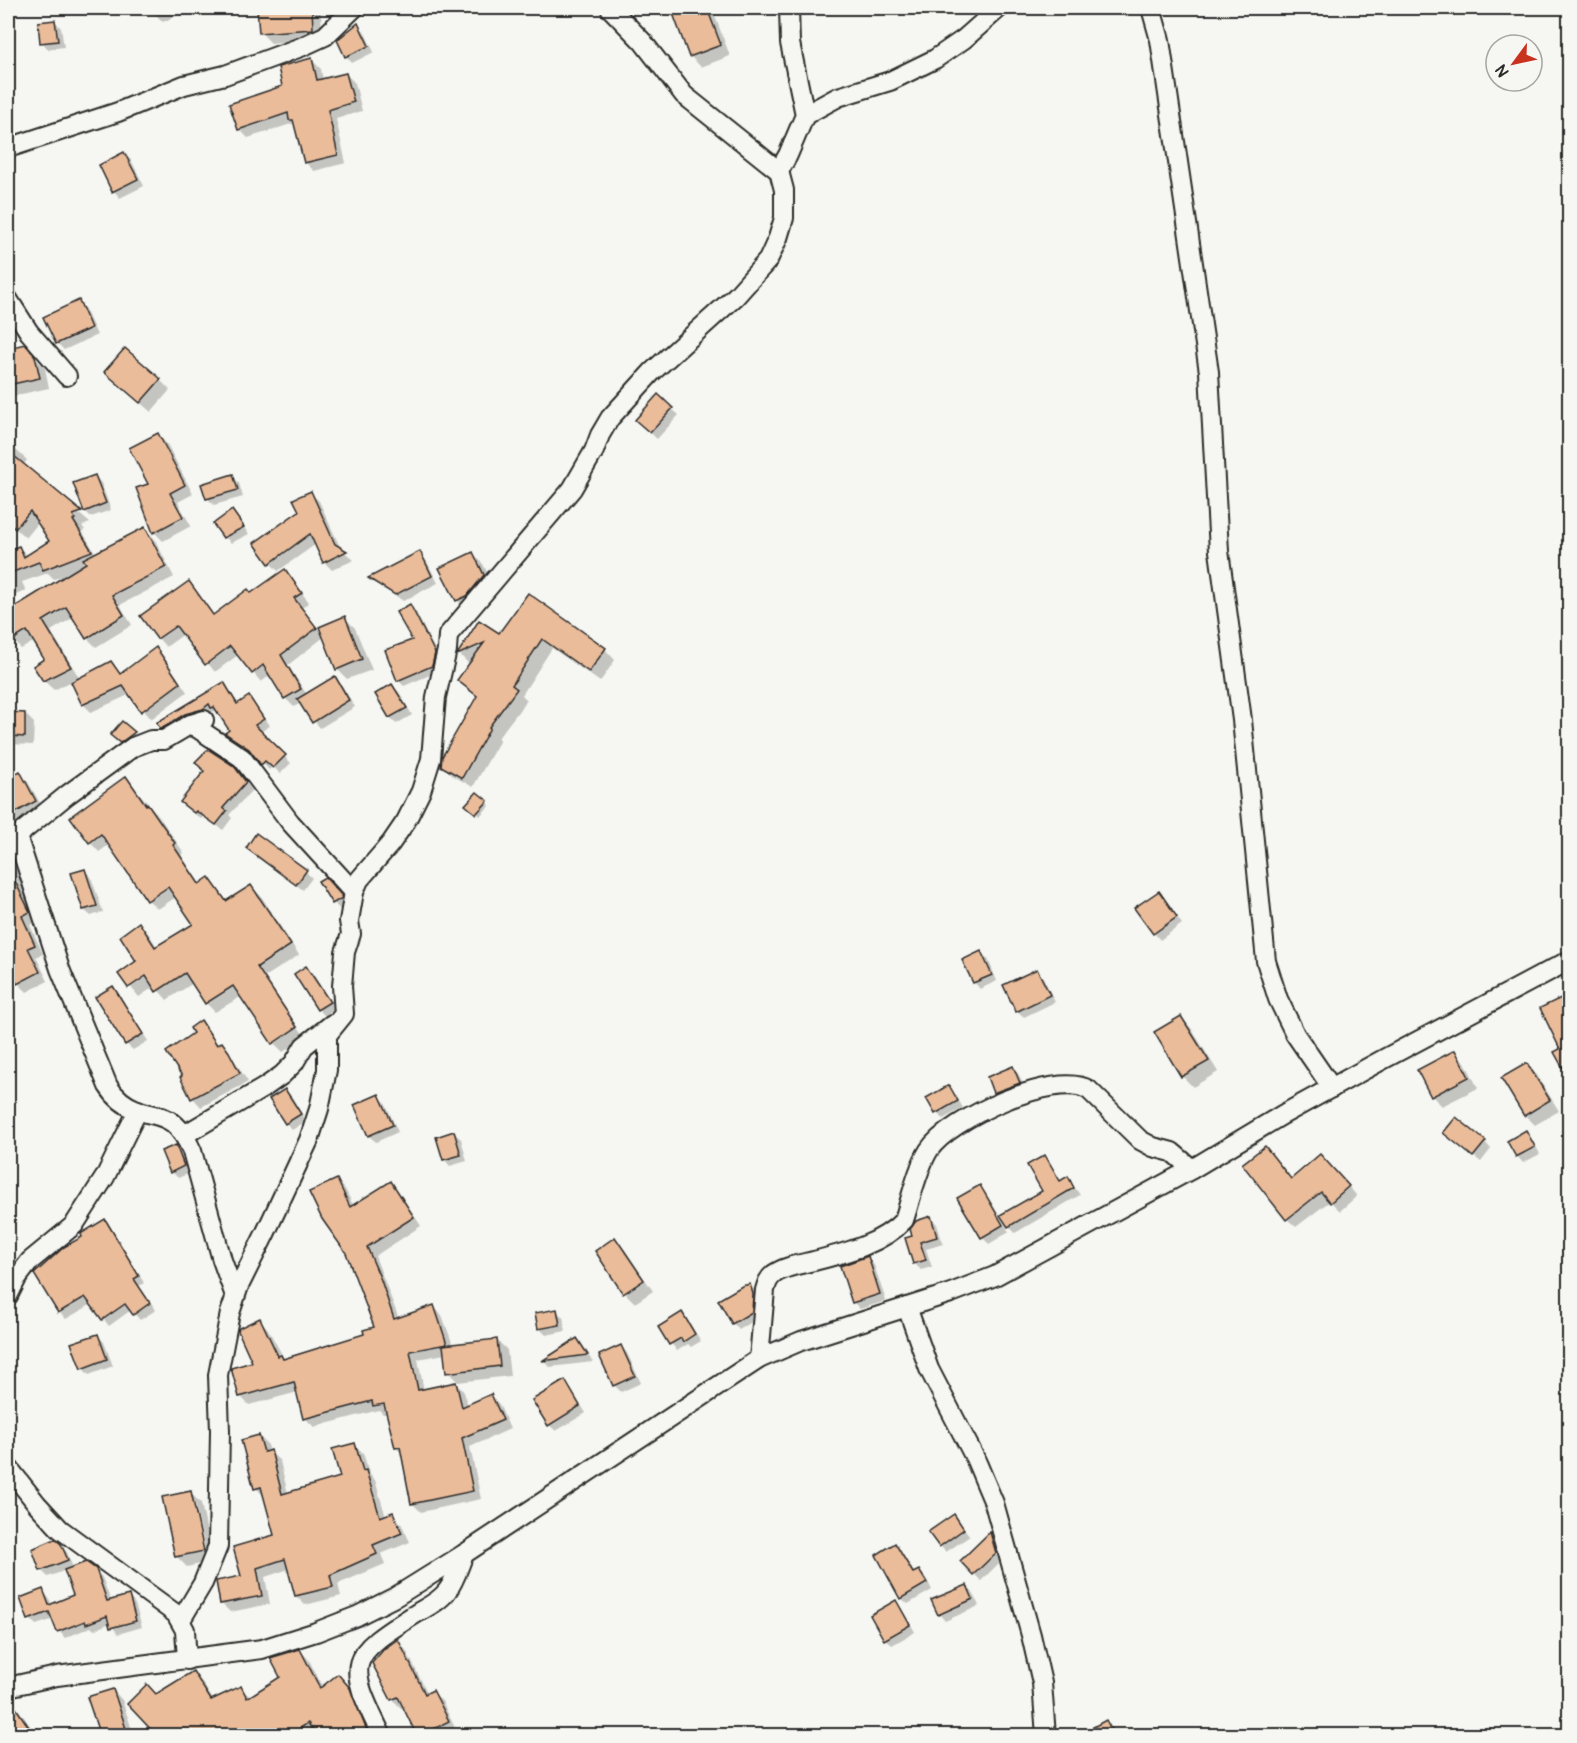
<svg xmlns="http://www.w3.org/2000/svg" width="1577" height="1743" viewBox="0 0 1577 1743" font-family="Pangolin,sans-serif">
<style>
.shadow{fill:#0003;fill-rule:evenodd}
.building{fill:#eabc9a;stroke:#2b2b2b;stroke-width:1.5}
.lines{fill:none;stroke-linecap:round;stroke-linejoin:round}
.minor-casing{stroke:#2b2b2b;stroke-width:22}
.minor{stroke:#f6f6f2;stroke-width:18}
</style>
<rect width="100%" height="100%" fill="#f6f6f2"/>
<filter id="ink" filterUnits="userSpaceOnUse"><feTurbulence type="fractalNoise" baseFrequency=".0167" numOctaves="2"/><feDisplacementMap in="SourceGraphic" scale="12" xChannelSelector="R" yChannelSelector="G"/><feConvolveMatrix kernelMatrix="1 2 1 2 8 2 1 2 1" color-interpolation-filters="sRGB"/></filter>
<g filter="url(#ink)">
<!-- shadow -->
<g class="shadow">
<polygon points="153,8 174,8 178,15 163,22 156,15"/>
<polygon points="259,8 318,8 321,10 322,39 271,43 260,32"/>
<polygon points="682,8 710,8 713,11 730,56 701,67 691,57 673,10"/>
<polygon points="55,21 61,28 64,47 48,49 42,42"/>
<polygon points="358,25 364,31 374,52 352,63 346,56"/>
<polygon points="312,60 321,69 323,80 346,74 355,83 362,111 336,119 346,163 314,171 305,162 294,123 248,138 239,129"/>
<polygon points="124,154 131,160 144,186 120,198 114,191 101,165"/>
<polygon points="78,302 85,309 97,335 64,350 57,343"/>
<polygon points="24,346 45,368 49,388 8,397 8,349"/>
<polygon points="160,380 170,390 151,412 116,382"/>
<polygon points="672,409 679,415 657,439 637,420"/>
<polygon points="158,435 167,444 193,494 178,502 191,526 163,541 154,532 150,485"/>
<polygon points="8,443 27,460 23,466 90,523 82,526 85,530 82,531 96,554 145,529 154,538 174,577 120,605 132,625 96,647 87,638 74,617 51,631 80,679 111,663 121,675 155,649 164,657 187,692 151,719 131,694 91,712 83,704 72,681 54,690 44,681 35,667 46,660 35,641 21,649 8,633 8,613 68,576 67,575 54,579 48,573 22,582 26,591 8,598 8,552 19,547 28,556 51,541 39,522 26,538 8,522 8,493 15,483 8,478"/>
<polygon points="95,476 101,483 111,510 91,517 85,511"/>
<polygon points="232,476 239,483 243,497 214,505 207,498"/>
<polygon points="310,493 319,501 341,549 354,560 332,570 324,562 316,544 278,571 270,563"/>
<polygon points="232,512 249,534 231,543 225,537"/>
<polygon points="419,553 426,560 438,583 403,601 371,578"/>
<polygon points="473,553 483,564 494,586 467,610 457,600"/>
<polygon points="284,571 309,602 302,608 322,634 345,618 355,628 372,670 347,679 337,669 324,637 288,665 307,695 334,678 341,684 355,707 320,728 301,703 294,707 286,699 271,675 261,682 238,655 215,672 184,634 166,647 158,638 188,583 214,616 252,595"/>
<polygon points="528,595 605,649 615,660 600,682 552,648 522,695 527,700 498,738 500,740 473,787 453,776 442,765 478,697 459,680 470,665 459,654 479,622 499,636"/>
<polygon points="410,606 416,612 440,660 437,672 404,686 398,680 414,640"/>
<polygon points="224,684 239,704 249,698 270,726 260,732 291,763 280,774 273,766 269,770 254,753 234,740 227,733 231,730 216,710 169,734 162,728"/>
<polygon points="392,686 399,692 412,715 396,724 390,717"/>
<polygon points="8,714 25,714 34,723 33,745 8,744"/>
<polygon points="122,723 136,736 124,745 112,735"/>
<polygon points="8,767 13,777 20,773 28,782 44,810 8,831"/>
<polygon points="241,775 252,790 229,815 232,818 223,830 204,816 201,819 188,809"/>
<polygon points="126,778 158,815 184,853 181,855 201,885 209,879 227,902 251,886 261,896 299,955 265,977 305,1037 283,1052 274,1043 242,996 215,1012 206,1003 193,983 167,1000 155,986 139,997 120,974 139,962 139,924 149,934 157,947 195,924 176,897 158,909 148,900 110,844 99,852 90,842"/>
<polygon points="477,794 490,805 480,816 467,805"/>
<polygon points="255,854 306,872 312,878 303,890"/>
<polygon points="8,858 13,864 27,892 24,893 38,921 30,925 43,954 36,957 48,981 27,992 18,983 11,968 8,970"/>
<polygon points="85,870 91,877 103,912 91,916 84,910 73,874"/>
<polygon points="331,885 348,903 340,910 334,903"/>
<polygon points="1159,893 1182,924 1160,940 1154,933"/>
<polygon points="981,953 988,959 997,981 980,989 974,982"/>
<polygon points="306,968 313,974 335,1009 325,1016 318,1009 296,975"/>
<polygon points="1036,970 1043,977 1055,1002 1024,1017 1017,1011"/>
<polygon points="112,987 119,994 148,1041 133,1050 126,1044"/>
<polygon points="1563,999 1570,1005 1570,1076 1556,1052 1562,1049"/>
<polygon points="1181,1017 1191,1028 1218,1072 1193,1087 1182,1076 1156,1033"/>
<polygon points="201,1022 209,1031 219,1046 221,1044 230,1053 248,1082 201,1107 193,1098 182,1078 195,1033"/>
<polygon points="1454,1052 1465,1062 1478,1088 1442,1106 1432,1096"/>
<polygon points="1527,1065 1537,1075 1559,1111 1535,1125 1525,1115"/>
<polygon points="1013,1068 1019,1075 1025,1090 1001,1099 994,1093 989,1078"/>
<polygon points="949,1087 955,1094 963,1108 943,1119 937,1113"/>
<polygon points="1570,1087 1570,1100 1564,1090"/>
<polygon points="285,1091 292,1097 306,1121 292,1130 286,1123"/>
<polygon points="378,1096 385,1102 398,1132 376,1142 369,1136 356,1106"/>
<polygon points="1526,1132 1532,1139 1540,1154 1523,1163 1517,1156"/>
<polygon points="454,1133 461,1139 467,1161 450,1166 444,1159"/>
<polygon points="1452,1140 1485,1142 1491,1149 1481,1162"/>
<polygon points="176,1146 183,1153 190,1173 178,1178 172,1172"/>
<polygon points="1265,1148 1292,1180 1329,1165 1357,1196 1340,1211 1330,1201 1296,1227 1287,1219"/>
<polygon points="1045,1157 1051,1164 1061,1182 1068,1178 1080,1195 1015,1233 1009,1226 1044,1192"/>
<polygon points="337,1180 345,1189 354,1207 391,1183 399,1192 421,1226 375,1256 399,1319 433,1306 442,1315 453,1345 497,1340 507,1350 510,1376 458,1382 448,1372 445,1354 418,1359 424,1391 456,1383 464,1392 468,1406 490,1396 499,1404 510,1429 470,1447 481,1499 421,1512 412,1503 403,1454 396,1448 388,1414 383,1414 379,1410 314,1427 305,1418 298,1392 249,1405 240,1396 255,1363 260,1320 268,1329 285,1360 366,1335 376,1328"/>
<polygon points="979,1186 986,1193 1009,1232 989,1244 982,1237"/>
<polygon points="931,1218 937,1224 943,1244 926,1249 932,1267 921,1270 914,1263 914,1237"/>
<polygon points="105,1221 111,1228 144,1283 139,1286 156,1310 140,1320 131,1310 109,1326 92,1304 66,1319 59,1312 36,1274"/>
<polygon points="615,1239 625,1250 653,1291 635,1303 625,1293 597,1251"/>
<polygon points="868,1258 874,1265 886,1301 860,1309 853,1302"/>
<polygon points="750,1285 756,1292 758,1318 739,1330 733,1323"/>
<polygon points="556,1311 563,1317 566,1331 546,1335 539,1328"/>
<polygon points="682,1314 688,1321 701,1341 691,1347 688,1344 677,1351 660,1328"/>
<polygon points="97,1335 104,1342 113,1366 89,1375 82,1368"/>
<polygon points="577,1340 593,1362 550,1367 544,1361"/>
<polygon points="621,1346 627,1353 641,1383 621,1392 614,1385"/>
<polygon points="564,1382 571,1389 586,1413 556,1431 549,1425"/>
<polygon points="259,1436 268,1445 270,1452 280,1461 288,1494 342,1478 354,1444 363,1453 370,1475 375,1480 386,1517 392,1514 401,1523 410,1542 381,1554 385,1564 338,1584 341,1596 305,1605 296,1596 289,1569 265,1577 270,1604 230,1612 221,1603 276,1536 265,1497 256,1488"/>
<path d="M190 1493 201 1503 213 1561 187 1567 176 1556ZM192 1503H195L207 1558 204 1559Z"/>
<polygon points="954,1516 970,1536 946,1552 940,1546"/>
<polygon points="990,1534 996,1541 1002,1560 981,1581 962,1561"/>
<polygon points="60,1545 67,1552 73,1568 95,1570 102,1577 111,1602 129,1597 135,1604 142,1627 118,1634 110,1623 94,1630 91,1627 65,1638 59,1631 54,1619 36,1625 30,1619 42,1591 49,1598 52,1606 75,1596 66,1570 48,1577 41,1570"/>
<polygon points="895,1545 901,1552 915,1574 919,1571 926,1578 932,1590 908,1604 901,1598"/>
<polygon points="966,1586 973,1593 979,1606 945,1621 939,1614"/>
<polygon points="895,1602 902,1609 915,1632 892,1645 885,1639"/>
<polygon points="398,1641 406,1650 428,1694 433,1692 442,1701 456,1730 446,1736 419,1736 404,1707 401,1708 392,1699"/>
<polygon points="300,1650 309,1660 323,1688 347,1685 358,1699 374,1736 318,1736 316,1732 311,1736 196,1736 156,1696 193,1673 202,1682 213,1700 241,1688 251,1698 282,1678"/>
<polygon points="113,1690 122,1700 134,1736 101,1736"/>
<polygon points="10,1701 19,1710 37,1736 8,1736 8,1703"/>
<polygon points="1108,1724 1113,1734 1096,1736"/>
</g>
<!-- building -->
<g class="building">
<polygon points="257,8 312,8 313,29 259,33"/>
<polygon points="671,8 707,8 721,45 689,57"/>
<polygon points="55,20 58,41 40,43 38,22"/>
<polygon points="358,23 369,46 345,57 337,40"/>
<polygon points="312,58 317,80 346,73 354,102 328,110 338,155 304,163 293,120 289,120 288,113 238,130 229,104 282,86 278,67"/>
<polygon points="124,152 138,179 112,192 99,165"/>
<polygon points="79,300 91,328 56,344 43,317"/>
<polygon points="25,344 35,356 40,378 8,385 8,348"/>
<polygon points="125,348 161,379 140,403 104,372"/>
<polygon points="658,394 673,408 650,433 635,420"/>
<polygon points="158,433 185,485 170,493 183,517 153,533 136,488 148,484 129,448"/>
<polygon points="8,451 82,512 73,515 75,519 73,520 92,551 43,570 39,562 8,574 8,550 19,546 24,557 49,541 30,511 15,529 8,522"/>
<polygon points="233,474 238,490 206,499 201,484"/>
<polygon points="95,475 106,503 84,512 73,483"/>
<polygon points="311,491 335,544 347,551 323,563 310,534 269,564 254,543 299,511 293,499"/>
<polygon points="232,510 244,527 223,538 213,524"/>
<polygon points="145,527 166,567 112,595 124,615 86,639 66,607 43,621 71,667 43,681 33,666 44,659 27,631 8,643 8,611 86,563 83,559"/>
<polygon points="420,551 432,576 395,595 368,578"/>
<polygon points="473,552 484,575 467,596 456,601 439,568"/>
<polygon points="285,569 302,593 294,598 317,628 281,655 301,689 284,699 263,665 252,674 230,646 205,665 176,626 157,639 140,616 189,581 213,615 248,589 251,593"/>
<polygon points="528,593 606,648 589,672 542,639 512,685 517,689 489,727 490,728 462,778 441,766 442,757 477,696 457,680 484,643 457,655 458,653 479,620 499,633"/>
<polygon points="410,604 435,653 432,666 397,681 385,650 412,640 396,612"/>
<polygon points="345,616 362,659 336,670 319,627"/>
<polygon points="156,647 180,683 141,712 123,686 82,705 71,682 111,661 120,674"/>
<polygon points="335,676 349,700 312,723 297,699"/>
<polygon points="224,682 237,704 249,696 264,719 255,725 286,755 273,768 265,761 261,765 249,749 225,733 229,730 214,707 211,708 209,704 203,709 185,714 161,729 156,723"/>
<polygon points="392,684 407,708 389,718 375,694"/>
<polygon points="8,712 25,713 25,737 8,736"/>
<polygon points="122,721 135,732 120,743 110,735"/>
<polygon points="208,749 234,766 246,782 223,808 227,811 216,825 196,811 194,813 180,802 204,771 195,762"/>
<polygon points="20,771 36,801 8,817 8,778"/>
<polygon points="126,776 146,805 148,804 175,843 173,845 199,884 209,877 226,901 251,885 291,945 257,967 297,1027 272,1044 233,986 205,1004 185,973 156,992 146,976 128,988 118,974 136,961 120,936 139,922 155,947 193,924 168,887 147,901 101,834 89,843 70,817"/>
<polygon points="477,792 488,801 476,814 465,805"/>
<polygon points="256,833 307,870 296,885 246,848"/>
<polygon points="8,867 30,912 22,916 35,945 28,948 40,972 17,984 8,965"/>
<polygon points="85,869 97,906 83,910 71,873"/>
<polygon points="325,877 342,896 342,898 332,904 318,881"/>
<polygon points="1159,891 1177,917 1153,934 1134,908"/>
<polygon points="981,951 992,975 973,983 962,960"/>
<polygon points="306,966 330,1002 317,1010 294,974"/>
<polygon points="1037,969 1050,995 1016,1012 1003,985"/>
<polygon points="113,986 143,1034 125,1045 95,997"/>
<polygon points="1563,997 1569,1010 1569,1079 1554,1052 1560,1049 1540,1008"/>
<polygon points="1181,1016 1209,1061 1181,1077 1154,1032"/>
<polygon points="201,1020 217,1045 222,1042 229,1052 240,1073 191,1099 180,1077 182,1076 166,1052 193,1033 190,1028"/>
<polygon points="1455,1050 1469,1077 1431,1097 1417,1070"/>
<polygon points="1527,1063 1550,1100 1524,1116 1501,1078"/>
<polygon points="1013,1066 1020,1083 993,1093 987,1077"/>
<polygon points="949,1085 958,1101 935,1114 926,1098"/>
<polygon points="285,1089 301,1114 285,1124 269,1099"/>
<polygon points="379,1094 393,1125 368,1136 354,1105"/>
<polygon points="1456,1117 1486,1141 1473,1157 1443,1133"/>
<polygon points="1526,1130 1535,1147 1516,1157 1507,1141"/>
<polygon points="454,1131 461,1155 443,1160 436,1137"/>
<polygon points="176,1145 184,1166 170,1173 161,1151"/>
<polygon points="1265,1146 1291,1179 1320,1154 1349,1186 1330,1203 1321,1192 1286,1220 1242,1164"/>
<polygon points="1045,1155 1060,1181 1068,1176 1074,1188 1008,1227 1000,1215 1042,1191 1027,1165"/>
<polygon points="337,1179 350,1207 391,1181 414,1217 367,1247 381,1280 394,1319 434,1305 447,1344 410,1351 418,1390 456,1382 462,1407 491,1394 503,1420 462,1438 473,1491 411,1504 400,1447 395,1448 384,1404 373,1406 372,1401 303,1419 294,1382 239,1397 231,1368 252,1362 238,1331 239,1328 260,1318 278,1356 281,1355 283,1359 364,1334 363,1330 374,1327 346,1253 322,1219 309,1192"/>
<polygon points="980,1185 1003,1225 981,1238 957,1198"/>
<polygon points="931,1216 937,1237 920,1242 926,1260 913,1264 905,1238 912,1236 910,1229 916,1221"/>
<polygon points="105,1219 139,1276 134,1279 150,1303 133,1315 125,1304 102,1320 85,1297 58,1313 34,1274 64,1247 82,1237 81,1234 82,1233"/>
<polygon points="615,1237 644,1280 623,1294 595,1251"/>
<polygon points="868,1256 880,1294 852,1303 840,1266"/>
<polygon points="750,1284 753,1294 752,1312 732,1324 718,1300 742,1286"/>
<polygon points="557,1309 560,1325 538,1329 535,1313"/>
<polygon points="682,1312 695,1334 683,1342 681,1338 669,1345 658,1327"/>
<polygon points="98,1334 107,1359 81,1369 71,1343"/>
<polygon points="577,1338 588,1355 542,1361"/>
<polygon points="497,1339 500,1366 446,1373 443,1345"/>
<polygon points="621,1345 635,1376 613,1386 599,1355"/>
<polygon points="565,1380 580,1406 548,1426 532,1400"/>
<polygon points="259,1435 264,1452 271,1450 282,1494 340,1477 332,1449 355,1443 363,1471 366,1470 380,1517 393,1512 402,1533 373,1545 377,1554 330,1575 333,1587 295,1596 285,1559 257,1568 262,1596 220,1604 216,1581 241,1576 233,1547 274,1535 261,1487 254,1489 241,1440"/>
<polygon points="191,1491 204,1551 175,1557 162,1497"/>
<polygon points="954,1514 964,1529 939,1547 928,1532"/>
<polygon points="990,1532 996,1553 973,1575 960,1561"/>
<polygon points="55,1539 61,1544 68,1560 40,1571 32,1549"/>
<polygon points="895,1543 913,1573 919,1570 927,1583 900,1599 876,1555"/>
<polygon points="86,1562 96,1569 107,1601 129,1595 136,1621 110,1628 107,1616 86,1624 85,1621 57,1632 49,1612 28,1620 20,1598 43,1589 49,1605 73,1595 64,1570"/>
<polygon points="967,1585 973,1599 938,1615 931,1600"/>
<polygon points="896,1600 910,1625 884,1640 870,1615"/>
<polygon points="398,1639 425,1694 433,1690 449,1721 420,1736 417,1736 398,1697 391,1700 372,1663 384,1649"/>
<polygon points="300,1649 320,1688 338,1674 350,1688 369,1736 316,1736 308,1723 288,1736 157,1736 127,1704 147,1684 156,1694 193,1671 211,1700 241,1686 247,1698 280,1677 270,1658"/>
<polygon points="113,1689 123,1719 128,1736 100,1736 87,1697"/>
<polygon points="8,1698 9,1698 35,1736 8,1736"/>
<polygon points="1106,1720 1112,1731 1103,1736 1077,1736"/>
</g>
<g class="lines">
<defs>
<g id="minor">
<polyline points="789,8 790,43 805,115"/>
<polyline points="1151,8 1160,40 1209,372 1219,551 1242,720 1266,961 1278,999 1295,1034 1332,1088"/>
<polyline points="8,148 118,112 184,85 225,75 301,47 325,36 354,8"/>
<polyline points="779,171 788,155 805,115 838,97 890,81 935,59 964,39 999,8"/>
<polyline points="8,299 29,332 67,376"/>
<path d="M204 720 191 724 164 740H151L133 747 67 795 23 831 18 839 60 969 108 1086C115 1097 124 1105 137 1110 149 1115 162 1114 173 1123 182 1130 187 1140 192 1151L222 1260 235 1296"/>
<polyline points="191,724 242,758 290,822 354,892"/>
<polyline points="184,1135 265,1087 282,1075 294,1063 304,1046 332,1024"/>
<polyline points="8,1296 17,1278 30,1261 74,1225 105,1177 138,1110"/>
<polyline points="907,1307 929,1369 975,1458 994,1503 1031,1635 1042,1683 1046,1736"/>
<path d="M759 1359 765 1290C767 1283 768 1279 774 1274 785 1266 802 1264 814 1261 845 1253 882 1244 904 1220 911 1199 917 1169 929 1150 949 1119 1055 1070 1089 1090L1140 1140 1153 1147 1172 1152 1192 1169"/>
<polyline points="8,1467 37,1504 60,1529 176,1614 185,1630 187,1660"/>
<polyline points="181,1620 203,1583 218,1546 220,1431 218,1375 230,1313 239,1286 265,1234 309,1140 319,1109 327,1070 327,1035 344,1014 342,986 345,952 351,934 349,921 354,892 359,880 391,843 406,821 421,791 431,759 436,697 447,650 448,635 572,489 594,451 600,435 610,418 652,372 736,296 768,260 778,238 784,218 784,190 779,171 684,95 643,42 610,8"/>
<polyline points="8,1687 57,1676 262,1649 316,1632 357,1616 395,1597 464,1554 759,1359 801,1341 951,1293 995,1276 1192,1169 1282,1115 1382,1060 1570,960"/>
<path d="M382 1736C345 1661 347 1657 417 1613 427 1607 440 1601 447 1591 455 1581 459 1566 464 1554"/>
</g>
</defs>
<!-- minor casing -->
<use href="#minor" class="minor-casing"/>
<!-- minor -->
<use href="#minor" class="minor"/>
</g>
</g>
<!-- margin -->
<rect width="1577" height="1743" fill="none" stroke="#f6f6f2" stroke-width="30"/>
<rect x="15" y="15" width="1547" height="1713" fill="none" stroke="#2b2b2b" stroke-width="2" filter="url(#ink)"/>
<!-- north arrow -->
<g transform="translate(1514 63) rotate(237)"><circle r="28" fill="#f6f6f2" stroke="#a5a5a2" stroke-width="1.5"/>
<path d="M0-4.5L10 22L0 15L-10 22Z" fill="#c8321e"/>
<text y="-9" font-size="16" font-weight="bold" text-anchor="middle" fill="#2b2b2b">N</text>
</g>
</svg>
